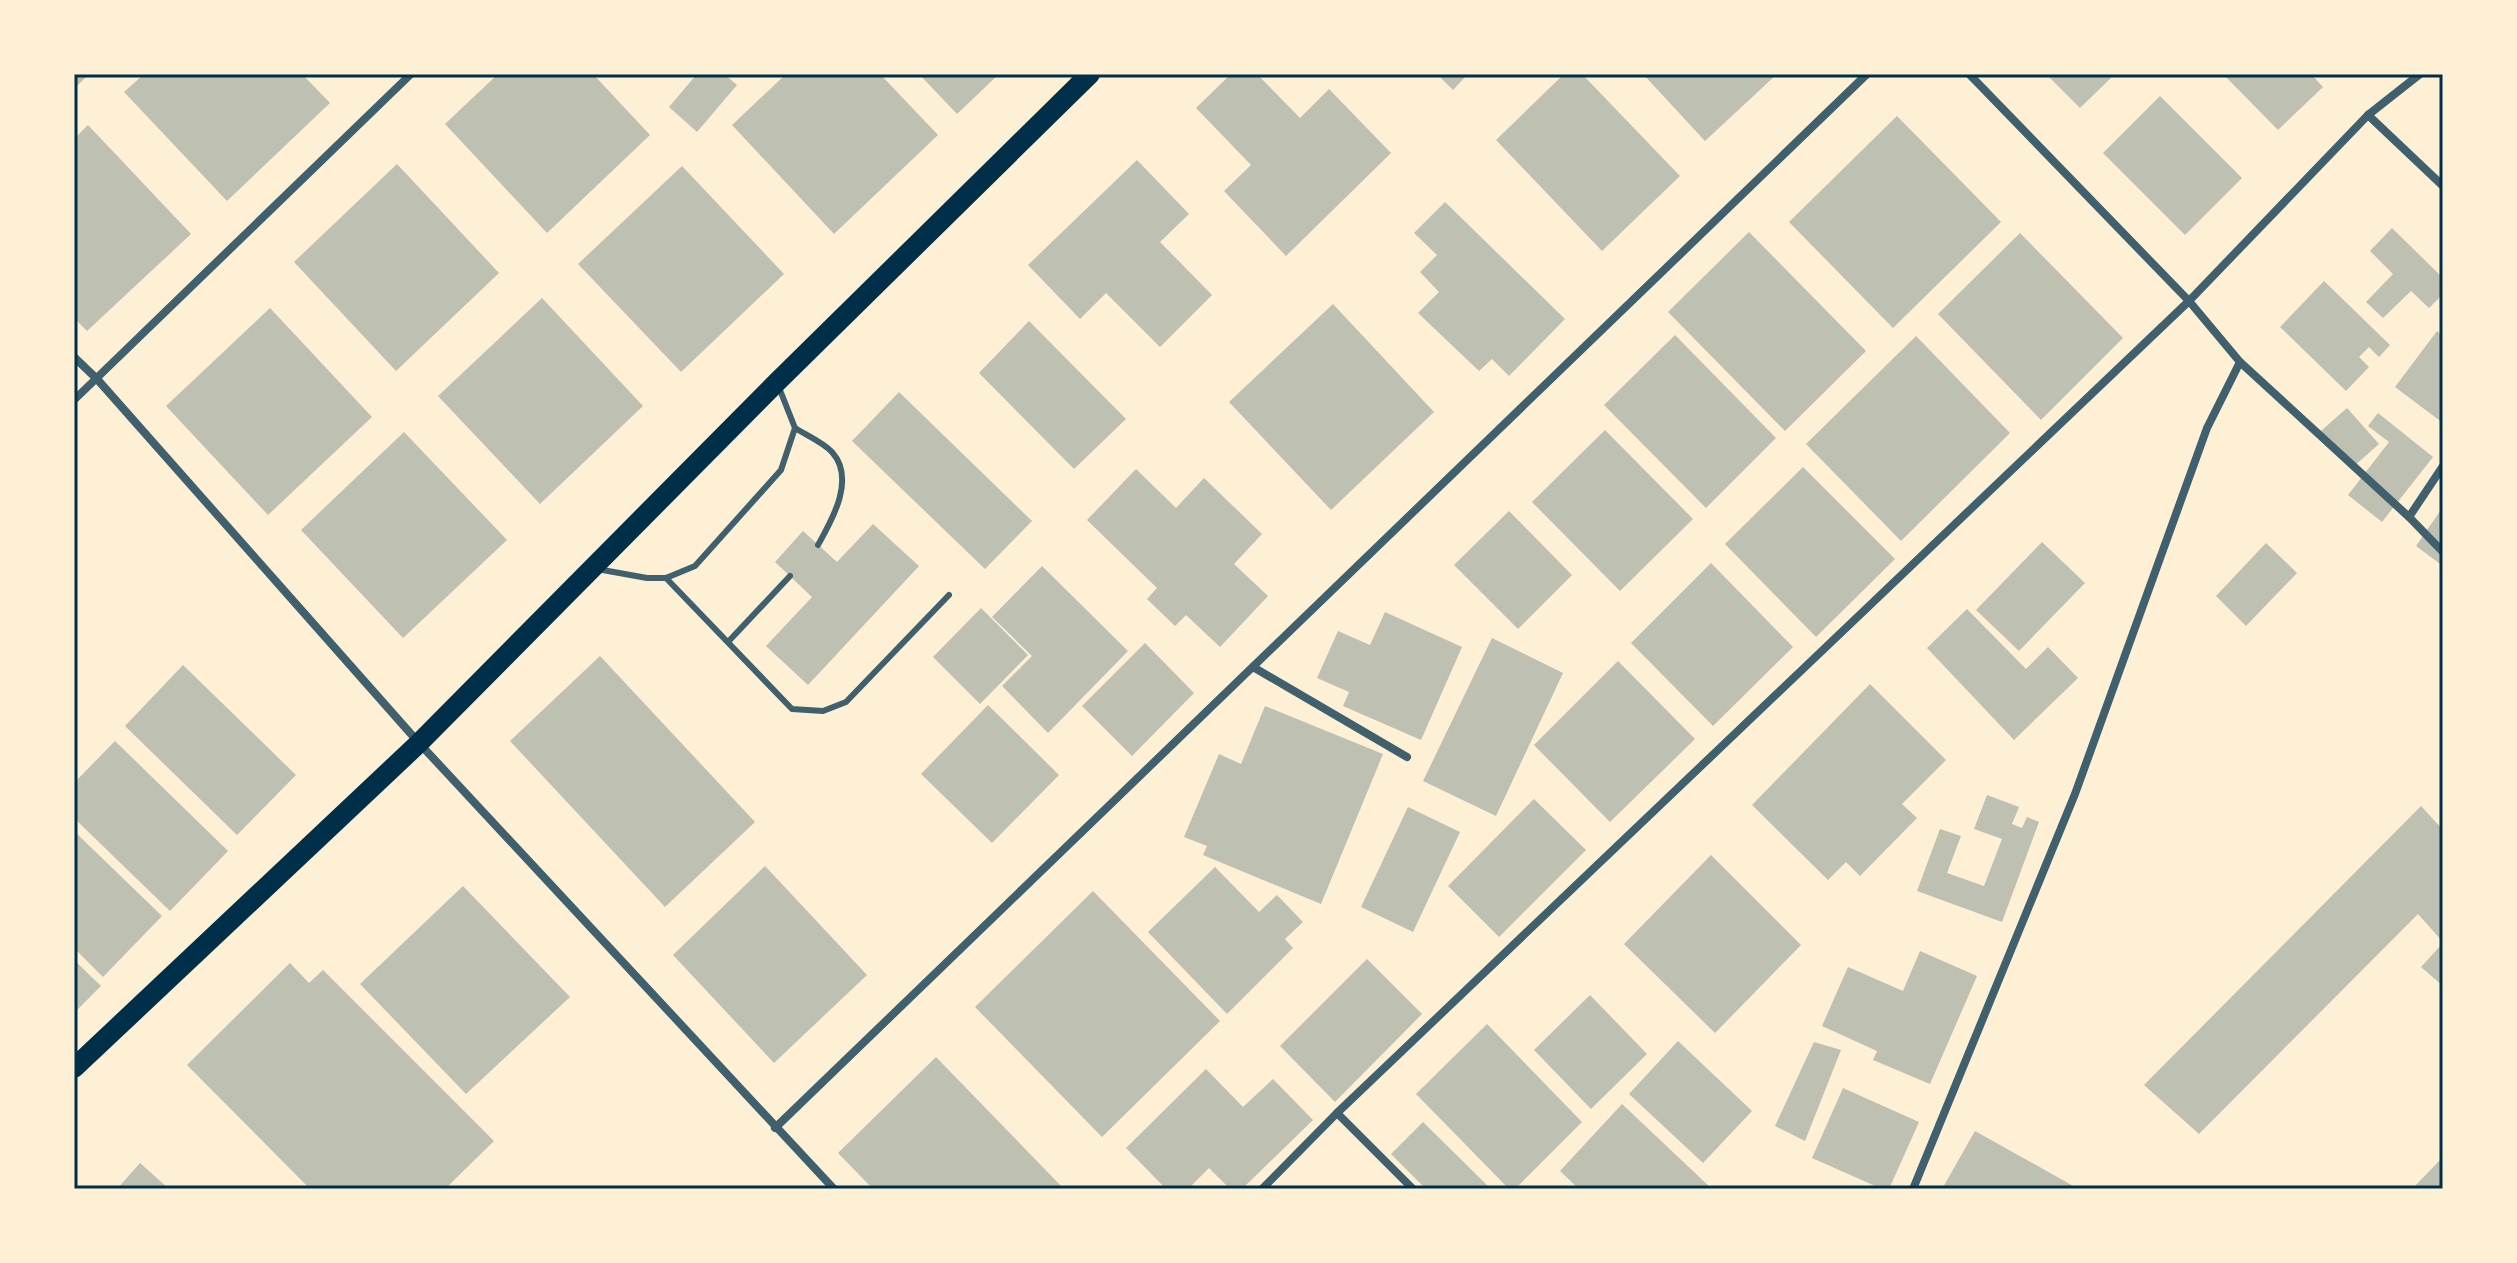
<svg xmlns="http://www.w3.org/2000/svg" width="2517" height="1263" viewBox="0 0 2517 1263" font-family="'Times New Roman',serif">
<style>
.building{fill:#bec0b2}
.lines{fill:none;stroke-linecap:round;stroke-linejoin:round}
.service{stroke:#3f606c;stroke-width:6}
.minor{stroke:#3f606c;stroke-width:8}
.primary{stroke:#003049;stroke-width:20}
.neatline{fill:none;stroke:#003049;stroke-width:3}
</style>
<rect width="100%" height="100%" fill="#fdf0d5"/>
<!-- building -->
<g class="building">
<polygon points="74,74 89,74 74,89"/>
<polygon points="144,74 302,74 330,103 227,201 124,92"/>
<polygon points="498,74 593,74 650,135 547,233 445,124"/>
<polygon points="697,74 724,74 737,85 697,132 669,107"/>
<polygon points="786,74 880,74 938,135 834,234 732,125"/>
<polygon points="919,74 999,74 957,114"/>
<polygon points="1231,74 1257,74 1300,118 1329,89 1391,153 1286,256 1224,191 1251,165 1196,108"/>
<polygon points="1437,74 1468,74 1453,90"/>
<polygon points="1564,74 1582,74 1680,176 1602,251 1496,140"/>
<polygon points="1643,74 1777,74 1705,141"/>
<polygon points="2046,74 2115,74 2080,108"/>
<polygon points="2223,74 2311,74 2323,87 2278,130"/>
<polygon points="2160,96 2242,178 2185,235 2103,153"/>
<polygon points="1897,116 2001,222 1893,328 1789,222"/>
<polygon points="88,125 191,234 87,331 74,318 74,139"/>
<polygon points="1137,160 1189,214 1160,242 1212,295 1160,347 1106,293 1080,319 1028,265"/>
<polygon points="397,164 499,273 396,371 294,262"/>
<polygon points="682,166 784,274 681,372 578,264"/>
<polygon points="1445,202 1565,319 1509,376 1492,359 1479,371 1418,313 1439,292 1420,272 1437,255 1414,233"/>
<polygon points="2392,228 2443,278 2443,294 2429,308 2411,291 2383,318 2366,302 2393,274 2370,251"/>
<polygon points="1749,232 1866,351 1785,431 1668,312"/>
<polygon points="2020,233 2123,338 2041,420 1938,314"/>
<polygon points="2324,281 2390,345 2379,357 2369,347 2359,357 2369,367 2346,391 2280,327"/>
<polygon points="542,298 643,406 540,504 438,396"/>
<polygon points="1333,304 1434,412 1331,510 1229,402"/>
<polygon points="270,308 372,417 268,515 166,406"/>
<polygon points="1029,321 1126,419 1074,469 979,373"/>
<polygon points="2437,331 2443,336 2443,423 2395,387"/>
<polygon points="1675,335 1776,438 1706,508 1604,405"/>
<polygon points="1916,336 2010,433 1901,541 1806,444"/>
<polygon points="899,392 1032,521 985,569 852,441"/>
<polygon points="2347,408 2379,444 2353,467 2321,431"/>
<polygon points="2378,413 2433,457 2382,522 2348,495 2389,442 2368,426"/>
<polygon points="1605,430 1693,519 1620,591 1532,502"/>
<polygon points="404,432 507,540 403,638 301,530"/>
<polygon points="1803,467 1895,559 1816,637 1725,544"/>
<polygon points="1136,469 1176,508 1204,478 1262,534 1234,564 1268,596 1220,647 1186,615 1175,626 1147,599 1157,588 1087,520"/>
<polygon points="2443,507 2443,566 2416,546"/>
<polygon points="1509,511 1572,575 1518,629 1454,565"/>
<polygon points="873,524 919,566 808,685 766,646 812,597 775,562 803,531 837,562"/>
<polygon points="2042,542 2085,583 2019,651 1976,610"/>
<polygon points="2266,543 2297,573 2246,626 2216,596"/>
<polygon points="1711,563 1793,647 1713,726 1631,643"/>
<polygon points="1042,566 1128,651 1048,733 1002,686 1032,656 992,617"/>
<polygon points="981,608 1028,655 980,704 933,657"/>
<polygon points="1967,609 2026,669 2048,647 2078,678 2014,740 1927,648"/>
<polygon points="1385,612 1462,647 1421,740 1343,706 1349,692 1317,678 1338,631 1370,645"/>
<polygon points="1492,638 1563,673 1496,816 1423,781"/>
<polygon points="1145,643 1194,693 1132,756 1082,706"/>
<polygon points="600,656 755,822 665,907 510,741"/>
<polygon points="1618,661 1695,739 1610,822 1534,745"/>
<polygon points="183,665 296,775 237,835 125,726"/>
<polygon points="1870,684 1946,760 1902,804 1917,818 1860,876 1846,862 1828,880 1752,805"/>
<polygon points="988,705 1059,775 992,843 921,774"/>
<polygon points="1265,706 1383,754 1321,904 1203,855 1207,846 1184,837 1219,754 1241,764"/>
<polygon points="115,741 228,851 170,911 74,818 74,783"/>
<polygon points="1987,795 2019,807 2012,824 2022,828 2027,817 2039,822 2002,922 1917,891 1940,829 1961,836 1947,873 1984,886 2002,839 1974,829"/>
<polygon points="1534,799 1586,850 1499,937 1448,886"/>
<polygon points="2421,806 2443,830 2443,942 2418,914 2199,1134 2144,1085"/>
<polygon points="1408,807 1460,832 1413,932 1361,907"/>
<polygon points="74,831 162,916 103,977 74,948"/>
<polygon points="1711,855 1801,945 1715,1033 1624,944"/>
<polygon points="765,866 867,975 774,1063 673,955"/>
<polygon points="1215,867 1259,912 1277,895 1303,922 1285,939 1293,948 1227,1014 1148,932"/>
<polygon points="463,886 570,997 466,1094 360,984"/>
<polygon points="1093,891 1220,1021 1102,1137 975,1007"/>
<polygon points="2443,943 2443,986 2421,967"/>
<polygon points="1920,951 1977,976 1930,1084 1873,1060 1877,1051 1822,1026 1848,967 1903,991"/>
<polygon points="1367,959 1422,1014 1335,1102 1280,1046"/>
<polygon points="74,960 101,986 74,1013"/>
<polygon points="290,963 309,983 323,970 494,1141 445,1189 310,1189 187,1065"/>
<polygon points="1590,995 1647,1054 1591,1109 1534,1050"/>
<polygon points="1487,1024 1582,1122 1515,1189 1509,1189 1416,1094"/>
<polygon points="1678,1041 1752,1111 1703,1163 1629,1094"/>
<polygon points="1814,1042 1841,1050 1805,1141 1775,1126"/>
<polygon points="936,1057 1064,1189 873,1189 838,1153"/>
<polygon points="1206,1069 1243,1107 1273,1079 1313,1120 1242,1189 1230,1189 1209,1168 1188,1189 1166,1189 1126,1148"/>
<polygon points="1843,1088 1919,1122 1889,1189 1882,1189 1812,1158"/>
<polygon points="1622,1104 1712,1189 1579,1189 1560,1171"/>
<polygon points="1423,1122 1491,1189 1426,1189 1391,1154"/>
<polygon points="1975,1131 2068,1183 2078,1189 1942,1189"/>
<polygon points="2443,1157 2443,1189 2412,1189"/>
<polygon points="140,1163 169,1189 117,1189"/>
</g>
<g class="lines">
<!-- service -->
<g class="service">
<path d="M795 428C806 435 823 442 832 452 856 479 832 520 818 545"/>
<polyline points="597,569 647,578 666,578 695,566 781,470 795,428 778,385"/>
<polyline points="666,578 792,709 823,711 846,702 949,595"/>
<polyline points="728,642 790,576"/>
</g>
<!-- minor -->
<g class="minor">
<polyline points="1969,74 2189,301 2240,362 2409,517 2443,552"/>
<polyline points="2368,115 2443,186"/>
<polyline points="74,357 97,379 419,743 834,1189"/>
<polyline points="74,400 411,74"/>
<polyline points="2409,517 2443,466"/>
<polyline points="1253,667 1407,757"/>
<polyline points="1337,1113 1413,1189"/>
<polyline points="775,1128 1867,74"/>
<polyline points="1262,1189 1337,1113 2189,301 2368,115 2420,74"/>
<polyline points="1913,1189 2075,794 2207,428 2240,362"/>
</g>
<!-- primary -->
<polyline class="primary" points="74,1068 419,743 777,382 1090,74"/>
</g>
<!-- border -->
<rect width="2517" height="1263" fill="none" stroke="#fdf0d5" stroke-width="152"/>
<rect x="76" y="76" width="2365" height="1111" class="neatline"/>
</svg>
